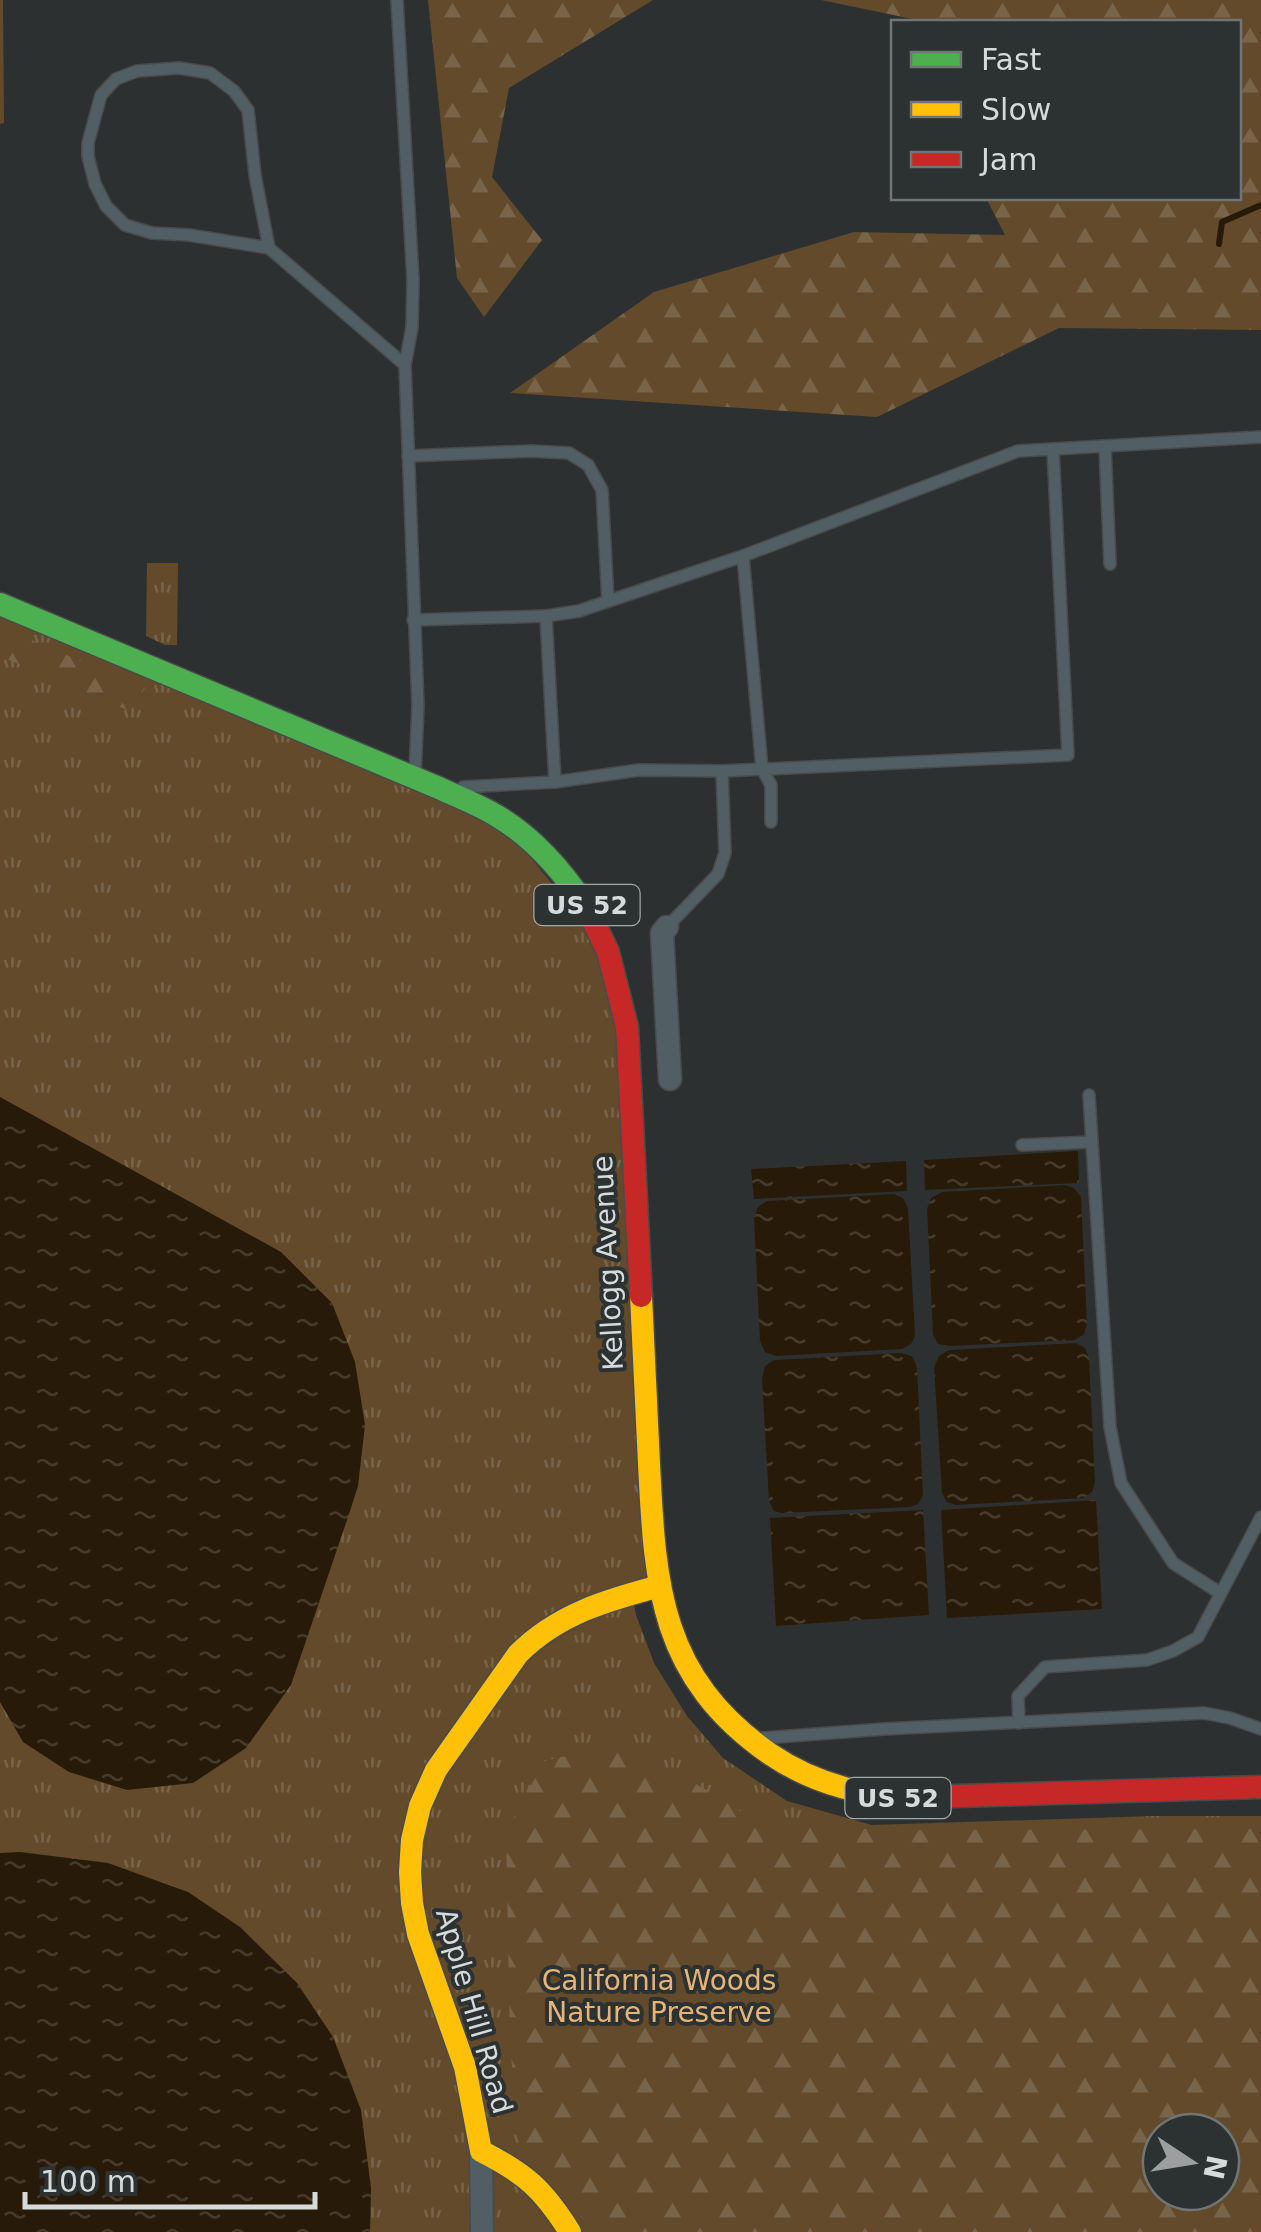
<svg xmlns="http://www.w3.org/2000/svg" width="1261" height="2232" viewBox="0 0 1261 2232" font-family="'DejaVu Sans',sans-serif">
<style>
.grass{fill:url(#grass-tufts);fill-rule:evenodd}
.forest{fill:url(#forest-firs);fill-rule:evenodd}
.water{fill:url(#water-ripples)}
.lines{fill:none;stroke-linecap:round;stroke-linejoin:round}
.stream{stroke:#271a08;stroke-width:6}
.lane-casing{stroke:#494b4b;stroke-width:14}
.street-casing{stroke:#494b4b;stroke-width:25}
.fast-casing{stroke:#494b4b;stroke-width:25}
.slow-casing{stroke:#494b4b;stroke-width:25}
.jam-casing{stroke:#494b4b;stroke-width:25}
.lane{stroke:#515f64;stroke-width:11}
.street{stroke:#515f64;stroke-width:22}
.fast{stroke:#4caf50;stroke-width:22}
.slow{stroke:#ffc107;stroke-width:22}
.jam{stroke:#c62828;stroke-width:22}
.labels{text-anchor:middle;dominant-baseline:central;stroke-width:8;stroke-linejoin:round;paint-order:stroke}
.shield{fill:#2c3132;stroke:#a4a7a8;stroke-width:2.5}
.shield-label{font-size:25px;font-weight:bold;fill:#d7dadb}
.street-label{font-size:28px;fill:#d7dadb;stroke:#2c3132}
.park-label{font-size:28px;fill:#e5b476;stroke:#2c3132}
</style>
<defs>
<pattern id="grass-tufts" width="24" height="20" patternUnits="userSpaceOnUse" patternTransform="scale(2.5)"><rect width="24" height="20" fill="#624a2b"/><path d="M3 7l-1-3M5 7V3M7 7l1-3M15 17l-1-3M17 17v-4M19 17l1-3" fill="none" stroke="#786449"/></pattern>
<pattern id="forest-firs" width="22" height="20" patternUnits="userSpaceOnUse" patternTransform="scale(2.5)"><rect width="22" height="20" fill="#624a2b"/><path d="M5 1l3.5 6h-7zM16 11l3.5 6h-7z" fill="#786449"/></pattern>
<pattern id="water-ripples" width="26" height="14" patternUnits="userSpaceOnUse" patternTransform="scale(2.5)"><rect width="26" height="14" fill="#271a08"/><path d="M2 4q2-2 4 0t4 0M15 11q2-2 4 0t4 0" fill="none" stroke="#463b2b"/></pattern>
</defs>
<rect width="100%" height="100%" fill="#2d3031"/>
<!-- grass -->
<g class="grass">
<polygon points="147,563 178,563 177,645 165,645 146,636"/>
<path d="M0 604 496 815 611 956 660 1586 632 1594 636 1615 654 1663 687 1716 723 1758 787 1801 872 1825 1153 1816H1261V2232H0ZM1161 2132H1221V2192H1161Z"/>
</g>
<!-- forest -->
<g class="forest">
<polygon points="0,0 3,0 4,123 0,124"/>
<polygon points="428,0 653,0 509,88 492,177 542,240 484,317 457,278"/>
<polygon points="821,0 1261,0 1261,330 1059,328 877,417 510,393 654,292 854,232 1005,235 986,198 1238,198 1238,22 927,22"/>
<polygon points="0,627 145,688 130,711 0,656"/>
<path d="M610 1746 685 1777 764 1826 906 1830 1261 1829V2232H606V2229L518 2140 510 2043 506 1833 544 1761ZM1161 2132H1221V2192H1161Z"/>
</g>
<!-- water -->
<g class="water">
<polygon points="0,1097 281,1252 332,1303 355,1362 365,1425 358,1486 350,1511 291,1685 246,1748 193,1783 127,1790 69,1772 23,1742 0,1702"/>
<polygon points="1078,1151 1079,1183 925,1190 924,1160"/>
<polygon points="906,1161 907,1191 754,1199 751,1169"/>
<polygon points="1065,1185 1074,1188 1081,1197 1087,1324 1084,1334 1075,1340 950,1346 938,1344 933,1335 927,1209 931,1198 942,1192"/>
<polygon points="894,1194 903,1198 908,1208 915,1336 911,1344 902,1349 776,1356 765,1352 760,1341 754,1218 758,1207 767,1201"/>
<polygon points="1076,1343 1085,1348 1089,1358 1095,1482 1092,1492 1083,1498 956,1505 947,1502 942,1493 934,1367 939,1356 949,1350"/>
<polygon points="902,1353 913,1357 917,1368 923,1496 918,1504 910,1507 781,1513 774,1511 769,1501 762,1379 765,1366 774,1360"/>
<polygon points="1096,1500 1102,1609 947,1618 941,1510"/>
<polygon points="923,1510 929,1615 776,1626 770,1518"/>
<polygon points="20,1852 108,1863 188,1892 240,1927 297,1983 333,2037 361,2110 371,2188 370,2232 0,2232 0,1853"/>
</g>
<g class="lines">
<!-- stream -->
<polyline class="stream" points="1219,244 1222,222 1261,205"/>
<defs>
<g id="lane">
<polyline points="397,0 413,280 412,327 405,365 418,706 415,774"/>
<polyline points="269,248 189,235 152,233 125,225 106,206 95,184 88,156 88,143 101,95 116,79 137,71 179,68 210,73 234,91 248,110 255,175 269,248 405,365"/>
<polyline points="1105,446 1110,564"/>
<polyline points="1053,449 1261,437"/>
<polyline points="408,456 531,451 569,453 588,465 602,490 608,601"/>
<polyline points="546,616 579,611 743,556 762,769 771,785 771,822"/>
<polyline points="413,620 546,616 555,782 463,787"/>
<polyline points="555,782 639,770 722,771 1068,755 1053,449 1018,451 743,556"/>
<polyline points="667,927 718,874 725,853 722,771"/>
<polyline points="1089,1095 1110,1427 1121,1483 1173,1563 1220,1593"/>
<polyline points="1022,1145 1092,1142"/>
<polyline points="1019,1723 1018,1696 1045,1667 1147,1660 1173,1651 1198,1637 1261,1517"/>
<polyline points="763,1738 884,1729 1204,1713 1230,1718 1261,1729"/>
</g>
<g id="street">
<polyline points="667,927 662,933 670,1079"/>
<polyline points="481,2151 482,2232"/>
</g>
<path id="fast" d="M0 604 439 788C458 797 479 805 497 816 534 838 564 873 587 908"/>
<g id="slow">
<path d="M641 1296C644 1352 646 1408 649 1464 655 1587 660 1677 770 1754 814 1784 870 1799 922 1797"/>
<path d="M570 2232C543 2189 526 2174 481 2151L465 2067 418 1934 412 1903 410 1872 412 1840 420 1806 436 1770 518 1654C558 1614 607 1600 660 1586"/>
</g>
<g id="jam">
<polyline points="587,908 608,952 627,1027 641,1296"/>
<polyline points="922,1797 1261,1787"/>
</g>
</defs>
<!-- lane casing -->
<use href="#lane" class="lane-casing"/>
<!-- street casing -->
<use href="#street" class="street-casing"/>
<!-- fast casing -->
<use href="#fast" class="fast-casing"/>
<!-- slow casing -->
<use href="#slow" class="slow-casing"/>
<!-- jam casing -->
<use href="#jam" class="jam-casing"/>
<!-- lane -->
<use href="#lane" class="lane"/>
<!-- street -->
<use href="#street" class="street"/>
<!-- fast -->
<use href="#fast" class="fast"/>
<!-- slow -->
<use href="#slow" class="slow"/>
<!-- jam -->
<use href="#jam" class="jam"/>
</g>
<g class="labels">
<!-- shield labels -->
<g class="shield">
<rect x="534.5" y="885" width="105" height="40" rx="8"/>
<rect x="845.5" y="1778" width="105" height="40" rx="8"/>
</g>
<g class="shield-label">
<text x="587" y="905">US 52</text>
<text x="898" y="1798">US 52</text>
</g>
<!-- street labels -->
<g class="street-label">
<text transform="translate(608 1263) rotate(-93)">Kellogg Avenue</text>
<text transform="translate(474 2011) rotate(74)">Apple Hill Road</text>
</g>
<!-- park labels -->
<g class="park-label">
<text x="659" y="1980">California Woods<tspan x="659" dy="32">Nature Preserve</tspan></text>
</g>
</g>
<!-- legend -->
<rect x="891" y="20" width="350" height="180" fill="#2c3132" stroke="#707576" stroke-width="2.5"/>
<rect x="911" y="52" width="50" height="15" fill="#4caf50" stroke="#707576" stroke-width="2.5"/>
<text x="981" y="70" font-size="30" fill="#d7dadb">Fast</text>
<rect x="911" y="102" width="50" height="15" fill="#ffc107" stroke="#707576" stroke-width="2.5"/>
<text x="981" y="120" font-size="30" fill="#d7dadb">Slow</text>
<rect x="911" y="152" width="50" height="15" fill="#c62828" stroke="#707576" stroke-width="2.5"/>
<text x="981" y="170" font-size="30" fill="#d7dadb">Jam</text>
<!-- north arrow -->
<g transform="translate(1191 2162) rotate(102)"><circle r="48" fill="#2c3132" stroke="#707576" stroke-width="2.5"/>
<path d="M0-8L18 38L0 25L-18 38Z" fill="#9c9ea0"/>
<text y="-15" font-size="28" font-weight="bold" text-anchor="middle" fill="#d7dadb">N</text>
</g>
<!-- scale -->
<path d="M25 2192v15h290v-15" fill="none" stroke="#d7dadb" stroke-width="5"/>
<text x="40" y="2192" font-size="30" fill="#d7dadb" stroke="#2c3132" stroke-width="8" paint-order="stroke">100 m</text>
</svg>
